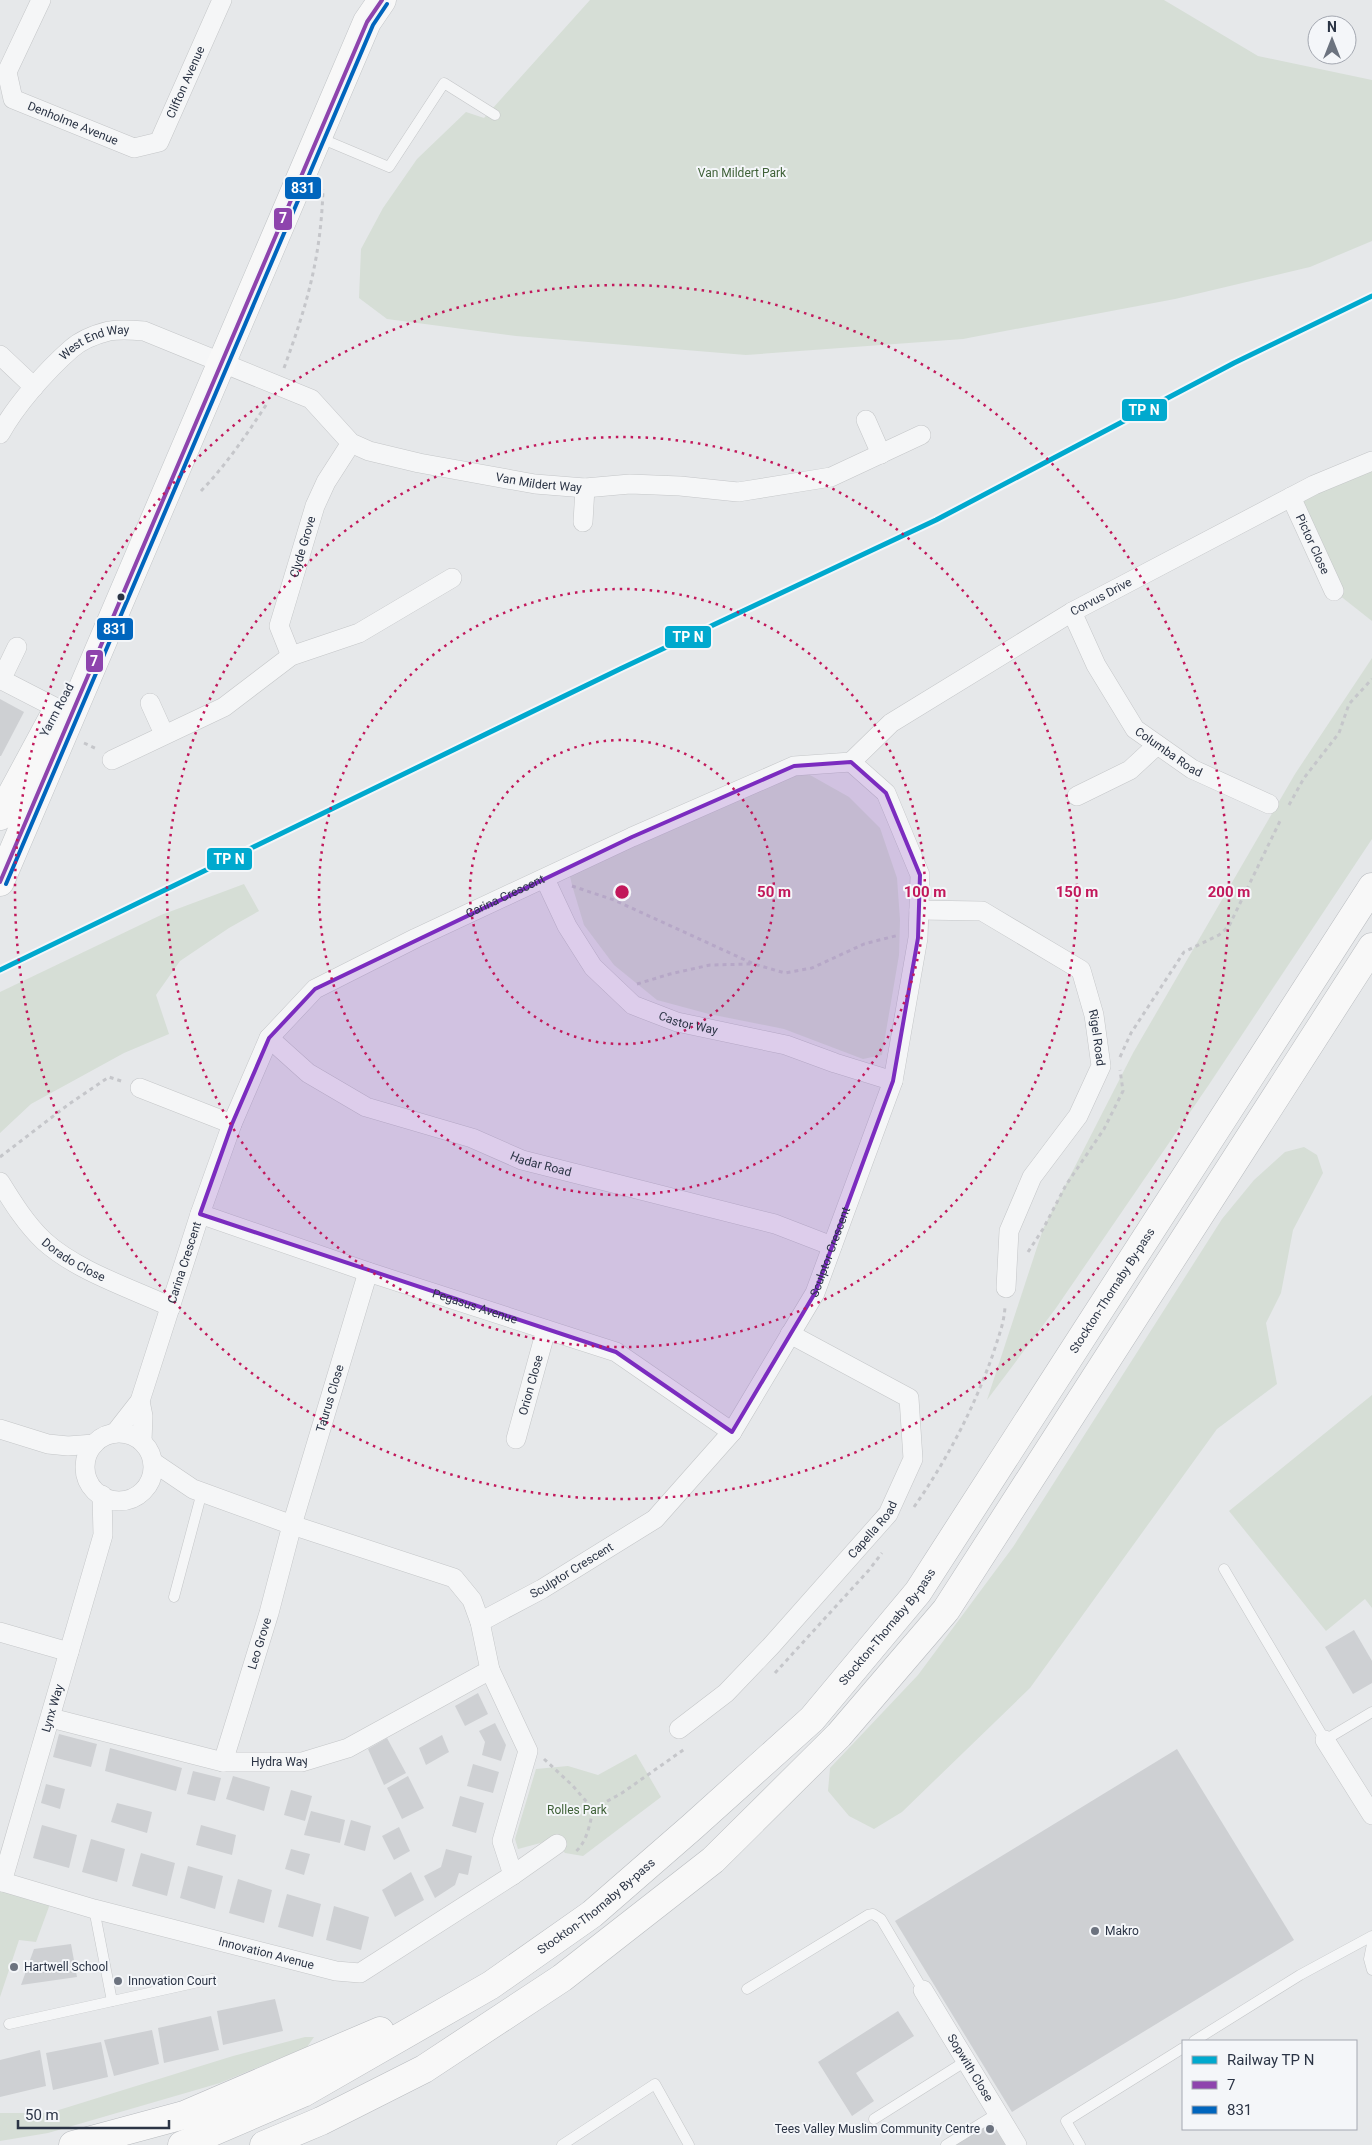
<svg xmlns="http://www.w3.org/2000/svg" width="1372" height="2145" viewBox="0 0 1372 2145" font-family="Roboto,sans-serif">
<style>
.green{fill:#d6ded6}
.building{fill:#ced0d3}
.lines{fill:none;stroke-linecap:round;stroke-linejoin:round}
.lane-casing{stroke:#c4c6c8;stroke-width:11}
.street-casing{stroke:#c4c6c8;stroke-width:20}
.primary-casing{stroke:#c2c5c8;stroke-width:29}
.highway-casing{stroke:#b8bbbf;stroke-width:29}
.path{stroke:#c5c6ca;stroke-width:3;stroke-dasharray:4 4;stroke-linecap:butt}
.lane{stroke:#f5f6f7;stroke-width:10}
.street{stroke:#f5f6f7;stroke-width:19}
.primary{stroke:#f8f8f8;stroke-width:28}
.highway{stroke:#f8f8f8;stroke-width:28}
.bus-1-casing{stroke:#f4f6f9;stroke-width:8}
.bus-2-casing{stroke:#f4f6f9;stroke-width:8}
.bus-1{stroke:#8e44ad;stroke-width:4}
.bus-2{stroke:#0065bd;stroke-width:4}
.rail-1-casing{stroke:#f4f6f9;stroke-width:9}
.rail-1{stroke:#00a9ce;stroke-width:5}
.marked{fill:#7b2cbf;fill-opacity:0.2;stroke:#7b2cbf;stroke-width:4;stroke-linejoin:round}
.ring{fill:none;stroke:#c2185b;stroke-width:2.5;stroke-dasharray:2.5 5}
.bus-dot{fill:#2b3445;stroke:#f4f6f9;stroke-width:2}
.poi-dot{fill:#6c737f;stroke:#f4f6f9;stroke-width:2}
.labels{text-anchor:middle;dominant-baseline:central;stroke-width:4;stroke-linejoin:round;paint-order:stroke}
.street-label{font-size:12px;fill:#2b3445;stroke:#f4f6f9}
.park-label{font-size:12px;fill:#3f6138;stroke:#f4f6f9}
.poi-label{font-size:12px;fill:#2b3445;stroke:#f4f6f9;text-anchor:start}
.centre{fill:#c2185b;stroke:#f4f6f9;stroke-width:2.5}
.ring-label{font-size:15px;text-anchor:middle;font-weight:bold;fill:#c2185b;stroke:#f4f6f9;stroke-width:4;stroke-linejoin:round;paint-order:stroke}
.line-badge{stroke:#f4f6f9;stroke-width:2}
.badge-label{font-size:14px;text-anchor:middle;font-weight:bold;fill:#fff}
</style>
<rect width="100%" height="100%" fill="#e6e8ea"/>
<!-- green -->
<g class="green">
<polygon points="590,0 1164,0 1258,56 1372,80 1372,241 1310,267 1175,299 963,339 746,355 516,336 387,319 359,298 361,249 383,208 417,159 466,112 484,118"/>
<polygon points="1372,462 1372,621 1334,591 1291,497"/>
<polygon points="1372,658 1372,839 1208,1086 1056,1308 987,1400 1043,1229 1133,1053 1295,774"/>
<polygon points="794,766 849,797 880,828 897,878 900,920 899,955 882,1055 863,1059 784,1029 709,1014 657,1000 614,965 584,925 572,885 568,868"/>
<polygon points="244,884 259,911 229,928 180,961 156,995 169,1034 124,1053 31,1104 0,1133 0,992 161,915"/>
<polygon points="1304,1147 1317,1155 1323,1173 1293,1230 1281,1293 1266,1323 1277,1384 1217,1429 1030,1688 902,1812 874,1829 849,1816 828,1791 830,1768 918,1675 1013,1547 1222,1219 1254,1180 1285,1152"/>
<polygon points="1372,1395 1372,1608 1365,1599 1326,1631 1229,1511"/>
<polygon points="636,1754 661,1797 583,1856 565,1853 557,1844 548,1841 518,1849 515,1839 536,1769 568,1766 598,1775"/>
<polygon points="0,1891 50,1904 36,1942 19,1940 0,1997"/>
<polygon points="305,2037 314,2037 307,2047 220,2083 48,2133 0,2141 0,2113 49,2113 233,2056"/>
</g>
<!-- building -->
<g class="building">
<polygon points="0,699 24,712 1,756 0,756"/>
<polygon points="1354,1630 1372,1661 1372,1683 1353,1694 1325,1647"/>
<polygon points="478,1693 488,1714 465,1726 455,1706"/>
<polygon points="495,1723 506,1745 501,1761 482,1755 485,1742 479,1731"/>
<polygon points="59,1734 97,1744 91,1767 53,1757"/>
<polygon points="442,1735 449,1752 426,1765 419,1748"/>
<polygon points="387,1738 406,1773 384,1785 368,1749"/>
<polygon points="110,1748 182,1768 176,1791 105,1771"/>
<polygon points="1177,1749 1294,1940 1012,2112 895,1921"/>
<polygon points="473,1764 499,1772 493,1793 467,1786"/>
<polygon points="193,1771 221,1778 215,1801 187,1794"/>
<polygon points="233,1776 270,1787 264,1811 226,1799"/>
<polygon points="408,1776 424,1808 402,1819 387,1788"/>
<polygon points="46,1784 65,1789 60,1809 41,1803"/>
<polygon points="291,1790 312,1796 305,1821 284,1815"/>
<polygon points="460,1796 484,1803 476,1833 452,1826"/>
<polygon points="117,1803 152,1812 147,1833 111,1822"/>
<polygon points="311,1811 345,1820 340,1843 304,1835"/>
<polygon points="351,1820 371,1826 365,1851 344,1845"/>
<polygon points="42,1825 77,1835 69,1868 33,1858"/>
<polygon points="201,1825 236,1835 232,1855 196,1845"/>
<polygon points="399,1827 410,1851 394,1860 382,1836"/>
<polygon points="91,1839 125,1849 117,1882 82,1872"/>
<polygon points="291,1849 310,1854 304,1875 285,1869"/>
<polygon points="446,1849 472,1856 468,1875 459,1873 455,1885 435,1898 424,1876 441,1867"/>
<polygon points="141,1853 175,1863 167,1896 132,1886"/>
<polygon points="188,1866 223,1876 215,1909 180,1898"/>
<polygon points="411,1872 424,1900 395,1917 382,1890"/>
<polygon points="238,1879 272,1890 264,1923 229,1913"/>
<polygon points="287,1894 321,1904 313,1937 278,1927"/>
<polygon points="334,1906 369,1917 361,1950 326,1940"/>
<polygon points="71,1944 77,1977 21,1985 34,1949"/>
<polygon points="275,1999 283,2031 223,2045 217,2011"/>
<polygon points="898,2011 914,2036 856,2073 874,2101 852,2116 818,2062"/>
<polygon points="211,2016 219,2050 164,2063 158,2028"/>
<polygon points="152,2030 159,2064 114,2076 104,2040"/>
<polygon points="101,2042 108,2077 53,2090 46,2053"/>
<polygon points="40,2050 46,2086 0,2097 0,2060"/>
<polygon points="998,2113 1017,2145 946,2145"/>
</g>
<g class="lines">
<defs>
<g id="lane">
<polyline points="320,138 389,167 444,83 495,115"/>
<polyline points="1224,1569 1325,1740 1372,1712"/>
<polyline points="174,1597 202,1492"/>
<polyline points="94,1909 112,2001"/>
<polyline points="1372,1944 1369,1959 1372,1970"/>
<polyline points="747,1989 868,1915 873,1914 881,1919 923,1990"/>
<polyline points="9,2024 212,1979"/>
<polyline points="1194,2041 1300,1975 1372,1936"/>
<polyline points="874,2119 966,2061"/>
<polyline points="562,2145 655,2084 689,2145"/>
<polyline points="946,2145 998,2113"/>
<polyline points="1080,2145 1066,2121 1183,2048"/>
</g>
<g id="street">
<path id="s1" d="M41 0 7 72 13 99 134 148 159 142 222 0"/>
<polyline points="0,355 34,387"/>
<polyline points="866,420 881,454"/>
<path id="s2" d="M0 434C16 405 46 371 71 349 81 340 97 334 109 331 121 329 133 330 144 331L311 399 351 443 369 451 419 463 535 484 585 488 630 484 680 486 738 492 831 477 921 435"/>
<path id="s3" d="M1291 497 1334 591"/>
<polyline points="583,522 585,488"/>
<path id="s4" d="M1072 612 1096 665 1135 729 1192 769 1269 804"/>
<path id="s5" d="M291 656 279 626 315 506 326 482 351 443"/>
<polyline points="0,679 70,715"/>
<polyline points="1,680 17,647"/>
<polyline points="150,703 164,734"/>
<polyline points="112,760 224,707 291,656 359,633 452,578"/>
<path id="s6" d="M851 762 891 723 1072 612 1314 485 1372 461"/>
<polyline points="1077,796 1130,770 1157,745"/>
<path id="s7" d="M545 879 567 926 593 967 633 1005 677 1022 786 1045 835 1063 893 1081"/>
<path id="s8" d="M919 910 982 911 1081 970 1094 1015 1101 1066 1078 1116 1032 1177 1009 1231 1006 1288"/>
<path id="s9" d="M269 1038 308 1073 366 1107 472 1138 522 1160 775 1224 832 1246"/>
<polyline points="140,1088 232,1124"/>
<path id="s10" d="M0 1182C13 1203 26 1224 44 1241 77 1271 130 1288 171 1307"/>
<path id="s11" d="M200 1214 368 1272 616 1352 732 1432"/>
<polyline points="140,1401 143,1416 142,1441"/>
<polyline points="0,1429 48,1444 68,1446 94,1444"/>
<path id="s12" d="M115 1433 140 1401 200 1214 232 1124 269 1038 315 989 416 938 632 837 794 766 851 762"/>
<circle cx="119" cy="1467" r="34"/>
<path id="s13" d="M516 1439 546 1330"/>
<path id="s14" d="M480 1622 542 1589 655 1519 732 1432 815 1293 893 1081 918 938 920 875 886 793 851 762"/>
<polyline points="0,1632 69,1652"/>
<path id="s15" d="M51 1718 223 1762H302L348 1748 490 1670"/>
<path id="s16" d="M679 1729 726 1693 771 1646 888 1514 913 1459 909 1398 790 1334"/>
<polyline points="1325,1740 1372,1815"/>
<path id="s17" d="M223 1762 269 1613 292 1525 368 1272"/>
<polyline points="513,1875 557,1844"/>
<path id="s18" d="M0 1881 94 1909 336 1971 360 1973 513 1875 502 1841 528 1751 490 1670 480 1622 472 1600 454 1578 292 1525 193 1489 153 1462"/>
<path id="s19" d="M2 1882 103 1535 102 1495"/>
<path id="s20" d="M923 1990 1017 2145"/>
</g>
<g id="primary">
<polyline points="0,816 55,714"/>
<polyline points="0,882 367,22 382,0"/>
</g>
<g id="highway">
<polyline points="73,2145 184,2115 380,2031"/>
<path id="s21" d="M182 2145 303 2093 491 1985 592 1914 692 1827 812 1719 918 1592 1372 887"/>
<polyline points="264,2145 321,2121 424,2069 562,1978 713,1860 839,1735 946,1610 1372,947"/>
</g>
</defs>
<!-- lane casing -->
<use href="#lane" class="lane-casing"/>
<!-- street casing -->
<use href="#street" class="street-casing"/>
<!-- primary casing -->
<use href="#primary" class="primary-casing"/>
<!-- highway casing -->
<use href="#highway" class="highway-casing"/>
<!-- path -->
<g class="path">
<path d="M284 368C307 305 321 257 323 189"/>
<path d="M201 491C227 464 247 434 268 402"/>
<polyline points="84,743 97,749"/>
<polyline points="1289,805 1304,778 1339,733 1349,704 1372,679"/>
<polyline points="572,886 614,900 754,964 785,973 812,968 864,944 899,935"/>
<polyline points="637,984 670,974 710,965 751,964"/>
<polyline points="1120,1057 1131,1033 1184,952 1219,935 1229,926 1281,819"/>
<polyline points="0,1157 69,1104 109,1077 124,1082"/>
<polyline points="1028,1252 1043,1229 1066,1185 1104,1129 1123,1091 1120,1070"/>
<path d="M914 1507C947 1460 974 1408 993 1354 998 1338 1004 1324 1005 1307"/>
<polyline points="775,1673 869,1570 882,1553"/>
<path d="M544 1759 572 1785 593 1809C590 1824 587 1843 574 1853"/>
<polyline points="593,1809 622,1793 686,1748"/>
</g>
<!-- lane -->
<use href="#lane" class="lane"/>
<!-- street -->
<use href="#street" class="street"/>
<!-- primary -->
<use href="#primary" class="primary"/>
<!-- highway -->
<use href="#highway" class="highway"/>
<defs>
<polyline id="bus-1" points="0,882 367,22 382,0"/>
<polyline id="bus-2" points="6,884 373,25 387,4"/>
</defs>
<!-- bus-1 casing -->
<use href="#bus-1" class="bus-1-casing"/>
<!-- bus-2 casing -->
<use href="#bus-2" class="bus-2-casing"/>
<!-- bus-1 -->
<use href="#bus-1" class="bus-1"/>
<!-- bus-2 -->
<use href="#bus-2" class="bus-2"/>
<defs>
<polyline id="rail-1" points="0,970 620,669 936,520 1234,363 1372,296"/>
</defs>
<!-- rail-1 casing -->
<use href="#rail-1" class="rail-1-casing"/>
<!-- rail-1 -->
<use href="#rail-1" class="rail-1"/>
</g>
<!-- marked area -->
<path class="marked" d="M851 762 886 793 920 875 918 938 893 1081 815 1293 732 1432 616 1352 200 1214 232 1124 269 1038 315 989 632 837 794 766Z"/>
<!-- distance rings -->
<g class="ring">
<circle cx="622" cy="892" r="152"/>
<circle cx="622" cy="892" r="303"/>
<circle cx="622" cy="892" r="455"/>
<circle cx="622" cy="892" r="607"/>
</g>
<!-- markers -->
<circle class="bus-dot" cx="121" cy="597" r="4.5"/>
<g class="poi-dot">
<circle cx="1095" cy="1931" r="5"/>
<circle cx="14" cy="1967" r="5"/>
<circle cx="118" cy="1981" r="5"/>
<circle cx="990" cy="2129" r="5"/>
</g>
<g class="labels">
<!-- street labels -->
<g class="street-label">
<text stroke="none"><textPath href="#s1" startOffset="329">Clifton Avenue</textPath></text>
<text stroke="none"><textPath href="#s1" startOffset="172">Denholme Avenue</textPath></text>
<text stroke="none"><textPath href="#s2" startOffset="136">West End Way</textPath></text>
<text stroke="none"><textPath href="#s2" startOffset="621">Van Mildert Way</textPath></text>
<text stroke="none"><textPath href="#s3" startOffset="52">Pictor Close</textPath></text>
<text stroke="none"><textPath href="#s5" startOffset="115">Clyde Grove</textPath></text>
<text stroke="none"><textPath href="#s6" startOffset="301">Corvus Drive</textPath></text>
<text transform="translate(57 710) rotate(-62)">Yarm Road</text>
<text stroke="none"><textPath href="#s4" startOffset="174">Columba Road</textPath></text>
<text stroke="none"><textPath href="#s12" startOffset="705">Carina Crescent</textPath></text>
<text stroke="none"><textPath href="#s7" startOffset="214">Castor Way</textPath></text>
<text stroke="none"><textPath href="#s8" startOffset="248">Rigel Road</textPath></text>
<text stroke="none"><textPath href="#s9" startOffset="304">Hadar Road</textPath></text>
<text stroke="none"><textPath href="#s14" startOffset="525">Sculptor Crescent</textPath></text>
<text stroke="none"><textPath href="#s10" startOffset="109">Dorado Close</textPath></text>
<text stroke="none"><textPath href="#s12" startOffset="186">Carina Crescent</textPath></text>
<text stroke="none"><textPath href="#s21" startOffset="1290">Stockton-Thornaby By-pass</textPath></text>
<text stroke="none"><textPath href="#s11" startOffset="290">Pegasus Avenue</textPath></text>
<text stroke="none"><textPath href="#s13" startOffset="56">Orion Close</textPath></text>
<text stroke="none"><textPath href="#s17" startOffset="379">Taurus Close</textPath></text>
<text stroke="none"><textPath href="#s16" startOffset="279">Capella Road</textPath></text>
<text stroke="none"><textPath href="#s14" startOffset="105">Sculptor Crescent</textPath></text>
<text stroke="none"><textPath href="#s21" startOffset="885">Stockton-Thornaby By-pass</textPath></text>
<text stroke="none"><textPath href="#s17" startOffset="124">Leo Grove</textPath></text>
<text stroke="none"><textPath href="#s19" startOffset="181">Lynx Way</textPath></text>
<text stroke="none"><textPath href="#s15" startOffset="234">Hydra Way</textPath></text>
<text stroke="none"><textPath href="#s21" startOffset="480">Stockton-Thornaby By-pass</textPath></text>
<text stroke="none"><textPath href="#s18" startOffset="276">Innovation Avenue</textPath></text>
<text stroke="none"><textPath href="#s20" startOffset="91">Sopwith Close</textPath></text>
</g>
<!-- park labels -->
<g class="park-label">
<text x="742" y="173">Van Mildert Park</text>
<text x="577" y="1810">Rolles Park</text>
</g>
<!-- poi labels -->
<g class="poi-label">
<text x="1105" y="1931">Makro</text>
<text x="24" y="1967">Hartwell School</text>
<text x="128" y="1981">Innovation Court</text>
<text x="980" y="2129" text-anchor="end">Tees Valley Muslim Community Centre</text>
</g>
</g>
<circle cx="622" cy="892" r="8" class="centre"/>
<g class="ring-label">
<text x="774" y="897">50 m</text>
<text x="925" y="897">100 m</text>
<text x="1077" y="897">150 m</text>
<text x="1229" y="897">200 m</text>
</g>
<g class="line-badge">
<rect x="284" y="176" width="38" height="24" rx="5" fill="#0065bd"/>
<rect x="273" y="207" width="20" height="24" rx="5" fill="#8e44ad"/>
<rect x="1121" y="398" width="47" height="24" rx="5" fill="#00a9ce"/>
<rect x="96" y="617" width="38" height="24" rx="5" fill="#0065bd"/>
<rect x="664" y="625" width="48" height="24" rx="5" fill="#00a9ce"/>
<rect x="85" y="649" width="19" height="24" rx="5" fill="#8e44ad"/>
<rect x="206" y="847" width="47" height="24" rx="5" fill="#00a9ce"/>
</g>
<g class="badge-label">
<text x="303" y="193">831</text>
<text x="283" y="223">7</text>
<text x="1144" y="415">TP N</text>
<text x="115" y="634">831</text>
<text x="688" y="642">TP N</text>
<text x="94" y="666">7</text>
<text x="229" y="864">TP N</text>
</g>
<!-- legend -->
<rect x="1182" y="2040" width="175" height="90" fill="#f4f6f9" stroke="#a4a8b1"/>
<rect x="1192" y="2056" width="25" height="8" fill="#00a9ce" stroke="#a4a8b1"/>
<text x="1227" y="2065" font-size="15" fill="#2b3445">Railway TP N</text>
<rect x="1192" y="2081" width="25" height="8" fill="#8e44ad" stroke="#a4a8b1"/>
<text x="1227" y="2090" font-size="15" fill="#2b3445">7</text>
<rect x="1192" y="2106" width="25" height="8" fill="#0065bd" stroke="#a4a8b1"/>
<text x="1227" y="2115" font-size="15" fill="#2b3445">831</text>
<!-- north arrow -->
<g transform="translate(1332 40)"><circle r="24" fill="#f4f6f9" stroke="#a4a8b1"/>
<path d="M0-4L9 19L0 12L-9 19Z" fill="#6c737f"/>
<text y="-8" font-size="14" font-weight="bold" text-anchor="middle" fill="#2b3445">N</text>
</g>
<!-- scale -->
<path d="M18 2120v8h151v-8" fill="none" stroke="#2b3445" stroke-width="2.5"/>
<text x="25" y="2120" font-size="15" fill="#2b3445" stroke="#f4f6f9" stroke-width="4" paint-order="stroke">50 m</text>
</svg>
